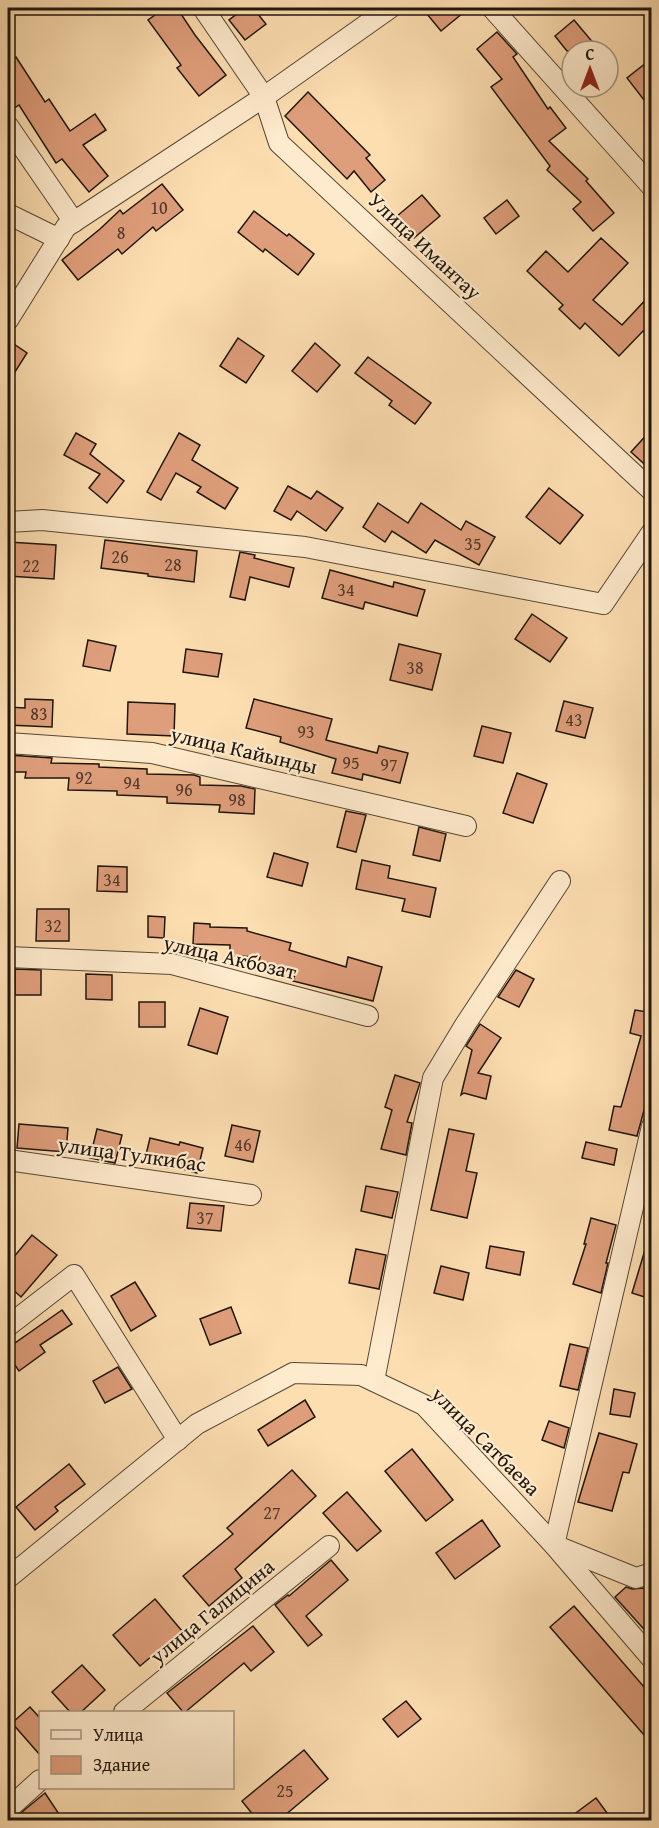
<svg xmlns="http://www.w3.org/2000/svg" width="659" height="1828" viewBox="0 0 659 1828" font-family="'Gentium Book Plus',serif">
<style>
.building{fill:#df9e7b;stroke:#1f160c;stroke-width:1.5}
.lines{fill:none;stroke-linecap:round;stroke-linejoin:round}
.minor-casing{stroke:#564835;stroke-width:22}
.minor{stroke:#feeacc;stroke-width:20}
.labels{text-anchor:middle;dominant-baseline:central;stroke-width:4.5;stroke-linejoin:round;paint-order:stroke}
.number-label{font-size:18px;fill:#4f3828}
.street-label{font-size:21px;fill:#1f160c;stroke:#feeacc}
</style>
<rect width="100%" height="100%" fill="#fddeb1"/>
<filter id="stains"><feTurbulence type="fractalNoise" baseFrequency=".00333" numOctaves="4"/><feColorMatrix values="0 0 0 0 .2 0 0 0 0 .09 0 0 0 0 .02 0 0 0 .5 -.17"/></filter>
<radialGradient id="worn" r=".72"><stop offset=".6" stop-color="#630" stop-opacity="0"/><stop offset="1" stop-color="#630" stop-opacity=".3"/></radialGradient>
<!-- building -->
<g class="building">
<polygon points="165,8 177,8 195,35 226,75 199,96 177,68 181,65 148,20"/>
<polygon points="245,8 253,8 266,24 245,40 229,20"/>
<polygon points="422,8 469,8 441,31"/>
<polygon points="574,20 600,51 567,51 555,36"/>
<polygon points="497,32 517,54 513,57 548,109 550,107 566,128 549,141 588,179 586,181 614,213 593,231 573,209 581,202 547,170 550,166 491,87 502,79 477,49"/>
<polygon points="16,57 45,102 49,99 70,131 95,114 106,130 83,145 108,176 89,192 62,159 56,163 19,105 13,109 8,102 8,62"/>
<polygon points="651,59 651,109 627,78"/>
<polygon points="308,92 370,155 366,158 385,180 371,192 354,171 347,179 285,116"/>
<polygon points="162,184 183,210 156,231 153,227 122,254 118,249 78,280 62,260 100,229 120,210 123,214"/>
<polygon points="422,195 440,216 414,238 396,217"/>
<polygon points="507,200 519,216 496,234 484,218"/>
<polygon points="254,211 287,236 289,234 314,254 298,275 265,249 263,252 238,232"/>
<polygon points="601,238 628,263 593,300 622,325 651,294 651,339 643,331 619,356 585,323 580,329 559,309 563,305 527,271 546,251 568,272"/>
<polygon points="238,338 264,356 246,383 220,366"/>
<polygon points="8,340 27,353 8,383"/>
<polygon points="315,343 340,365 317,392 292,371"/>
<polygon points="368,357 431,403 415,424 389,405 392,401 355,373"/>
<polygon points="651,430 651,470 631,452"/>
<polygon points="76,433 96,444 90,454 124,481 107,503 89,488 100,474 64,455"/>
<polygon points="179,433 200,445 192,460 238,488 225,509 197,492 201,487 176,473 161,500 147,492"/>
<polygon points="288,486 311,499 317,491 343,508 326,531 297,511 291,520 274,511"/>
<polygon points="549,488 583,515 560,544 526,517"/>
<polygon points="378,503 408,523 421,503 461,530 466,521 495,537 479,565 435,540 426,553 392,531 385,542 363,527"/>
<polygon points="105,540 197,551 194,582 148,576 148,574 101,568"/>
<polygon points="8,542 56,545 54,579 8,576"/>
<polygon points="240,552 255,555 254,558 294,568 289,587 250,577 245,600 230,597"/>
<polygon points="330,570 393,587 394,582 425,590 417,616 365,602 363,609 322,598"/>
<polygon points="532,614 567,638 550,662 515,639"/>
<polygon points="88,640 116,646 110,671 83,666"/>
<polygon points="399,644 441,654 432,690 390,680"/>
<polygon points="186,649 222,654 218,677 183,672"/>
<polygon points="25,699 53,700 52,727 8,725 8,707 25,708"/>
<polygon points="254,699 332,719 326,740 377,753 379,746 408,753 400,783 363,774 362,780 332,773 336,759 280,742 281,737 246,728"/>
<polygon points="564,701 593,708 585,738 556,731"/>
<polygon points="128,702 175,704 174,736 127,734"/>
<polygon points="482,726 511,733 503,763 474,756"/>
<polygon points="8,755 52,758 51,763 99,764 99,767 147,769 147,774 194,775 200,777 200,785 241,786 255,789 254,814 219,812 220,805 167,803 167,797 117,795 117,791 68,790 69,778 25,778 26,772 8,772"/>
<polygon points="517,773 547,784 533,823 503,813"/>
<polygon points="346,811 366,815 356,852 337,847"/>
<polygon points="419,827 446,834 440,861 413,855"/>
<polygon points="274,853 308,863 302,886 267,877"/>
<polygon points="362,860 390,866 388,878 436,888 430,917 402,911 405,899 356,889"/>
<polygon points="98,866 127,867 127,892 97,891"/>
<polygon points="37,909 69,909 69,941 36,941"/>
<polygon points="148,916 165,917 164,938 148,937"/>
<polygon points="194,923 210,924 210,927 247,928 247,931 291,943 289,950 346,967 348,957 382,967 373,1001 293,981 296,971 259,961 260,957 230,956 230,945 193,944"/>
<polygon points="15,969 41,970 41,995 15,995"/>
<polygon points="516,970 534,979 519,1007 498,997"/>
<polygon points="86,974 112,975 112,1000 86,999"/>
<rect x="139" y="1002" width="26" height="25"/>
<polygon points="200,1008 228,1017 217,1054 188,1045"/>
<polygon points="635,1010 647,1012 648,1010 651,1011 651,1094 649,1104 646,1103 637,1136 609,1130 614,1106 621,1107 641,1036 630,1033"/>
<polygon points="480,1024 501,1038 478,1073 491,1076 486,1099 464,1093 461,1095 472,1050 466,1046"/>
<polygon points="395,1075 420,1083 407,1122 412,1123 406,1155 381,1149 392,1110 385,1107"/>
<polygon points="19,1124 68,1128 66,1152 17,1148"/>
<polygon points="232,1125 260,1131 253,1162 225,1156"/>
<polygon points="97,1129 122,1135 115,1163 90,1158"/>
<polygon points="449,1129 474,1134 466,1171 477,1173 467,1218 431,1210"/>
<polygon points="150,1138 179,1145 180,1142 203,1148 197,1173 169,1165 168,1168 144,1163"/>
<polygon points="586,1142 617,1149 614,1165 582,1158"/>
<polygon points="366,1186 398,1192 392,1218 361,1211"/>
<polygon points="190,1203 224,1206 221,1231 187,1228"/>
<polygon points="591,1218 616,1225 606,1263 608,1263 601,1293 573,1284 586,1244 584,1244"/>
<polygon points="32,1235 57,1255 21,1297 8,1285 8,1264"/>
<polygon points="648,1240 651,1240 651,1299 632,1293"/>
<polygon points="490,1246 524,1252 520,1275 486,1268"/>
<polygon points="356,1249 386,1255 379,1289 349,1283"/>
<polygon points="441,1266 469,1273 463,1300 434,1293"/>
<polygon points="135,1282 156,1316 131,1331 111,1296"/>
<polygon points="231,1307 241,1333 210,1345 200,1319"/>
<polygon points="62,1310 72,1324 40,1345 45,1352 19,1371 8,1355 8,1348"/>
<polygon points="570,1344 588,1348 578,1390 560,1386"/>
<polygon points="118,1367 132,1389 105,1403 93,1381"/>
<polygon points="614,1389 635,1393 630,1417 610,1414"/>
<polygon points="305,1400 315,1417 268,1446 258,1430"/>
<polygon points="549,1421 569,1428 564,1448 542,1440"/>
<polygon points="599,1433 637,1444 629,1473 623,1472 612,1511 578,1502"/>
<polygon points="412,1449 453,1500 426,1521 385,1471"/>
<polygon points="69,1464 85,1484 55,1507 58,1511 35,1530 16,1507"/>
<polygon points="292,1470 316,1496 235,1569 242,1578 209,1606 183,1576 233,1534 227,1528"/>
<polygon points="347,1492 381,1531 357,1551 323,1513"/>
<polygon points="482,1520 500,1546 455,1579 436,1553"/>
<polygon points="331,1560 348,1580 306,1616 322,1635 308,1646 275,1605 288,1595 289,1596"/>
<polygon points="626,1587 632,1589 645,1588 651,1595 651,1637 615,1597"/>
<polygon points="155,1599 182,1631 140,1666 113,1635"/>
<polygon points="574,1606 651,1695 651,1743 550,1627"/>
<polygon points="253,1626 274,1652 251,1671 244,1663 184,1713 167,1693"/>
<polygon points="82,1665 105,1690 80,1713 71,1713 52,1692"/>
<polygon points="406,1701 421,1719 398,1737 383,1719"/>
<polygon points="30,1707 40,1718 40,1755 12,1723"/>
<polygon points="304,1750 328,1779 278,1821 258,1821 242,1801"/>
<polygon points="45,1793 59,1814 49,1821 11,1821"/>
<polygon points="596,1798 613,1821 565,1821"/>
</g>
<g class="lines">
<defs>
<g id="minor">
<polyline points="203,8 264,97 279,143 652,491"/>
<polyline points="492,8 652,187"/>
<polyline points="8,126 74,222"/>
<polyline points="8,214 59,239"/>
<polyline points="8,320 66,227 264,97 390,8"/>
<polyline points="8,522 42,520 305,547 603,604 652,532"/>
<polyline points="8,743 152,753 466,826"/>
<polyline points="8,957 172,964 368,1016"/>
<polyline points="652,1126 554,1545 636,1578 652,1573"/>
<polyline points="8,1160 251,1195"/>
<polyline points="8,1326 74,1275 178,1440"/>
<polyline points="374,1381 433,1078 465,1025 560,881"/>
<polyline points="8,1578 197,1424 293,1373 361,1375 424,1405 554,1545 652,1659"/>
<polyline points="124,1712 329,1546"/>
<polyline points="8,1809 40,1780"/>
</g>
</defs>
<!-- minor casing -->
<use href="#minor" class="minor-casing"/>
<!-- minor -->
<use href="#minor" class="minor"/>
</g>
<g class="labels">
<!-- number labels -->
<g class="number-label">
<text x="159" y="207">10</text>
<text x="121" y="232">8</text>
<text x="473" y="543">35</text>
<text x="120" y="556">26</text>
<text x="173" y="564">28</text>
<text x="31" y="565">22</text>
<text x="346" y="589">34</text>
<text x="415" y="667">38</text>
<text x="39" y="713">83</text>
<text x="574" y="719">43</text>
<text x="306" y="731">93</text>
<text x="351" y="762">95</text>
<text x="389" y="764">97</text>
<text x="84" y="777">92</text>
<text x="132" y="782">94</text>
<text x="184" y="789">96</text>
<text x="237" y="799">98</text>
<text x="112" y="879">34</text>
<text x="53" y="925">32</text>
<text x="243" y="1144">46</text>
<text x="205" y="1217">37</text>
<text x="272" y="1512">27</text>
<text x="285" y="1790">25</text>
</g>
<!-- street labels -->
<g class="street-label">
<text transform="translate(425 246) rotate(43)">Улица Имантау</text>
<text transform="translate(244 750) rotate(13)">улица Кайынды</text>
<text transform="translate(230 957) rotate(13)">улица Акбозат</text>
<text transform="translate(132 1154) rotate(8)">улица Тулкибас</text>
<text transform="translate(486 1441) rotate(45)">улица Сатбаева</text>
<text transform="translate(212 1611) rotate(-39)">улица Галицина</text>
</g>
</g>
<!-- margin -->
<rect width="659" height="1828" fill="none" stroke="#fddeb1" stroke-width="30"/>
<rect x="9" y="9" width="641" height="1810" fill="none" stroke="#1f160c" stroke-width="3"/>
<rect x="15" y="15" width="629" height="1798" fill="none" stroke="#1f160c" stroke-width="1.5"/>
<!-- legend -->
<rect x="39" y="1711" width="195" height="78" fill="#feeacc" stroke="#a5957f" stroke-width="1.5"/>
<rect x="51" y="1730" width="30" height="9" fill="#feeacc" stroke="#a5957f" stroke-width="1.5"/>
<text x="93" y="1741" font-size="18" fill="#1f160c">Улица</text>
<rect x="51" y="1756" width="30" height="18" fill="#df9e7b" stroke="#a5957f" stroke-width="1.5"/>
<text x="93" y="1771" font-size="18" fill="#1f160c">Здание</text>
<!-- north arrow -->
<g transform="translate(590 69)"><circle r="28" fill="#feeacc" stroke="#a5957f" stroke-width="1.5"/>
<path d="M0-4.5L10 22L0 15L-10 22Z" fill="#8f2418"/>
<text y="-9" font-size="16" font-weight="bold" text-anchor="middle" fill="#1f160c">С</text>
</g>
<rect width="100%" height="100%" filter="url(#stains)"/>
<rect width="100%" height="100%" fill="url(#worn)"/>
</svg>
